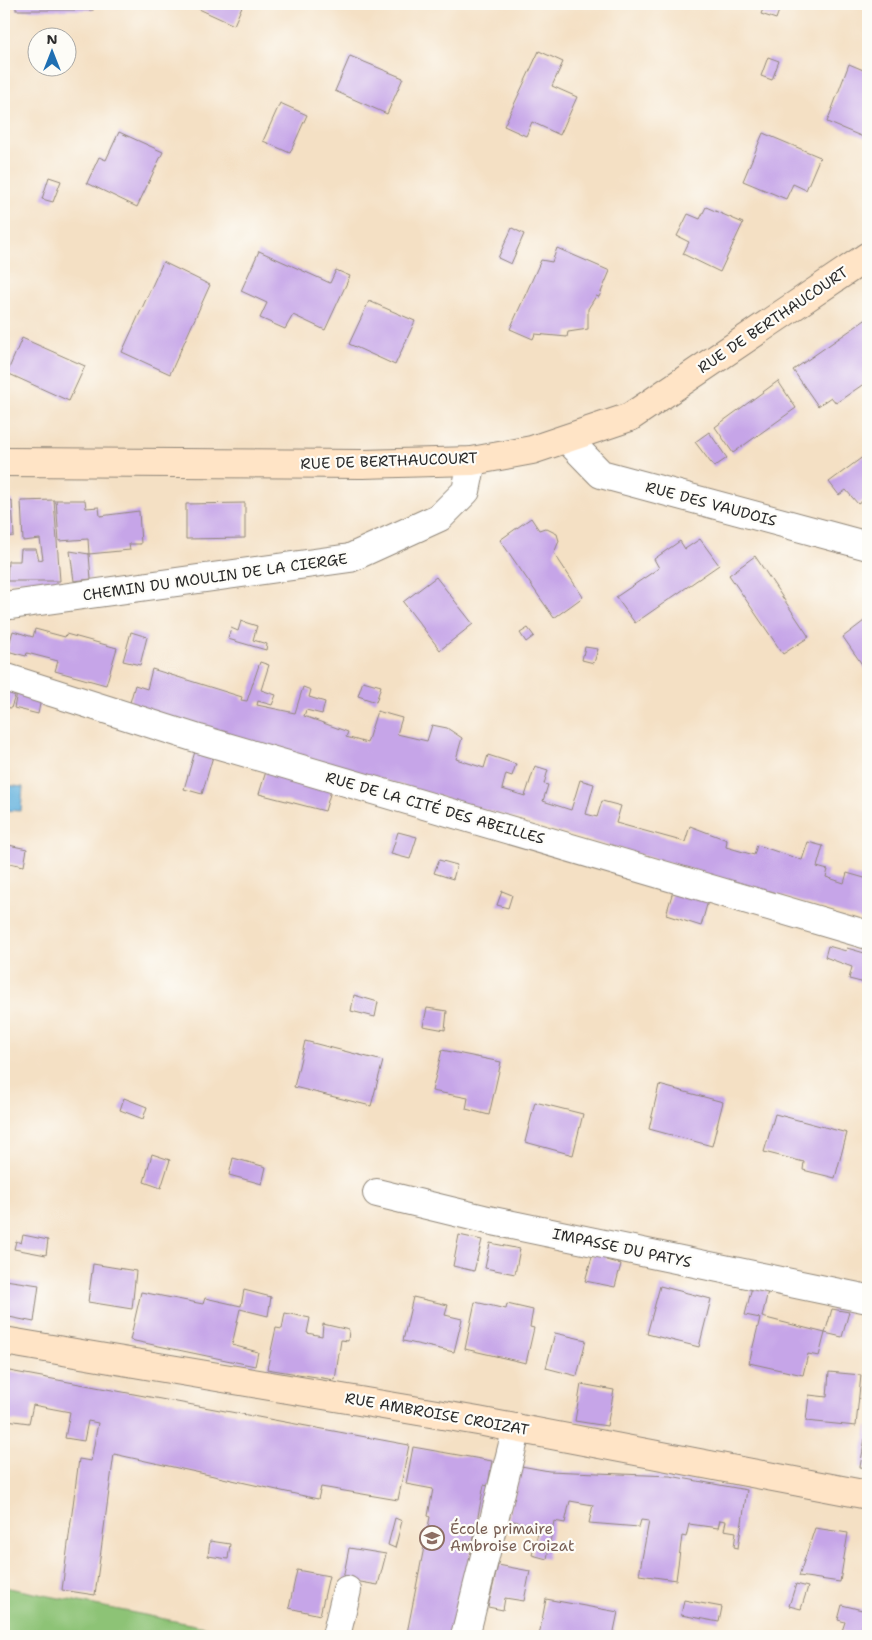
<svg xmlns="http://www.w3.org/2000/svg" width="872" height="1640" viewBox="0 0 872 1640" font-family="'Shantell Sans',sans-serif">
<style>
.green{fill:#8dc376;stroke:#5c7750}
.water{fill:#65b2de;stroke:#486e84}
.building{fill:#c6a5e8}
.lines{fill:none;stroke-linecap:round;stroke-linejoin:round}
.street-casing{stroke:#908678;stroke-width:30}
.secondary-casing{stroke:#908678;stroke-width:30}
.street{stroke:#fff;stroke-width:28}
.secondary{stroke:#ffe4c6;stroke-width:28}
.labels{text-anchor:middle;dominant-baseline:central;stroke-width:4.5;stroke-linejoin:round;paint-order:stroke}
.street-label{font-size:15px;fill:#2b2b2b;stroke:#fdfcf7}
.education-label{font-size:15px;fill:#785e54;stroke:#fdfcf7;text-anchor:start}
</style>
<rect width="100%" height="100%" fill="#fdfcf7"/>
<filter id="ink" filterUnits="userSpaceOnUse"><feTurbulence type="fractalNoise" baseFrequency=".02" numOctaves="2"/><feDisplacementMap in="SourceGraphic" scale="10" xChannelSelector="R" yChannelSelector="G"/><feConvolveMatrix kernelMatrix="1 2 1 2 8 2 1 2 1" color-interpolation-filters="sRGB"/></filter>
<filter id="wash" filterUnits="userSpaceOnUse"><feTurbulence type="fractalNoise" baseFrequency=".0096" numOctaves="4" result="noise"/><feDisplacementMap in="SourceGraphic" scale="20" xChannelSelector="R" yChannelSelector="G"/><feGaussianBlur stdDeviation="1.12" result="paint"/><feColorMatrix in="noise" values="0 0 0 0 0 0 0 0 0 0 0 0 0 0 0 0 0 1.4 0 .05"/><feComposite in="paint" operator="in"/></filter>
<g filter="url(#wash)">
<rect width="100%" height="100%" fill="#f4e0c4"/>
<!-- green -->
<polygon class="green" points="4,1587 240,1634 239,1636 4,1636"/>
<!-- water -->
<polygon class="water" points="4,785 23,787 21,811 4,810"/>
<g id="blocks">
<!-- building -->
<g class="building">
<rect x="16" y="4" width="77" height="6"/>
<polygon points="188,4 243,4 234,25"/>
<polygon points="765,4 781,5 776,19 761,14"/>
<polygon points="539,51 563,62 552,86 577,97 560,135 532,122 526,136 504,126"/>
<polygon points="350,56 403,78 387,114 335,91"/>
<polygon points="768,57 779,61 772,80 761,76"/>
<polygon points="849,64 868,72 868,139 827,122"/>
<polygon points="280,103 307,115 290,153 263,141"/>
<polygon points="119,132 163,152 137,207 87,183 99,157 106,160"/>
<polygon points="763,133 820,157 806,190 793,184 786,199 743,181"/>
<polygon points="49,177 61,181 53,202 42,199"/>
<polygon points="706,207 743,223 720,272 683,254 689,242 677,236 688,214 700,219"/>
<polygon points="512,228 524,234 511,264 498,258"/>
<polygon points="557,248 610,271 599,297 596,296 588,309 588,329 568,332 567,337 535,334 533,339 510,329 541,260 552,262"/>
<polygon points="259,251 330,283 336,270 350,276 325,330 293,315 285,329 260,318 267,303 241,291"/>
<polygon points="163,262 210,285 170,374 122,352"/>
<polygon points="369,301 415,321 395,365 349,344"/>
<polygon points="868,318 868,381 836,403 831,397 818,406 793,370"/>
<polygon points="22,338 85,366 69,401 7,373"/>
<polygon points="778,381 796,408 733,453 715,427"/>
<polygon points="709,432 727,458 714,467 695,442"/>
<polygon points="868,453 868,497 858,504 846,490 839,495 829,482"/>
<polygon points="12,500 14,536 4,537 4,501"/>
<polygon points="54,500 60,581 7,581 8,561 20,561 21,549 36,549 39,560 43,559 40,539 23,541 21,501"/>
<polygon points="56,500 85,500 86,508 99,507 100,516 139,511 141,544 129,544 130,550 89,554 88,539 59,541"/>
<polygon points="245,503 245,538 186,539 186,504"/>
<polygon points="531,518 539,530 545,528 557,534 559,541 554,553 583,597 554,618 500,540"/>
<polygon points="700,539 719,565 635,623 616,597 659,568 654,559 680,541 685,549"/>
<polygon points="70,551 89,554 91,579 74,581"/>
<polygon points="755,556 809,637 783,654 729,575"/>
<polygon points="436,577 473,624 440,650 403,602"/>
<polygon points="868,618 868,673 843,637"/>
<polygon points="241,621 257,626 253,640 267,644 266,650 228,639 231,628 238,631"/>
<polygon points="528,628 534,636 526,642 520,633"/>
<polygon points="35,629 65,637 66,634 117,648 106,685 55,671 58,661 27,653 26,656 7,651 13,631 33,637"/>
<polygon points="131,632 147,637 140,665 123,661"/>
<polygon points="585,647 598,649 594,663 582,660"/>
<polygon points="260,662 269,665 261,690 276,695 272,705 258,701 257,705 295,713 303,687 311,690 309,697 325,702 322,714 306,710 304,716 348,732 346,737 367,743 377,711 402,718 397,734 427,741 432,725 447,728 462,738 456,759 484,768 488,755 516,764 512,776 506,774 502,789 525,796 535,766 548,770 544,784 548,785 543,801 571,810 580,780 594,784 586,814 597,817 602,801 621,806 616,823 685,842 690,826 727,840 726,847 754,855 757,845 802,860 808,842 823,846 817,867 828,870 826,877 844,883 847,873 868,879 868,921 129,706 135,685 147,689 152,669 242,697 241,700 247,701"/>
<polygon points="363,681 381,686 376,702 358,696"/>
<polygon points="4,690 16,693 11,708 4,707"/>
<polygon points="17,693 41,699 38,714 14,708"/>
<polygon points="196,748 214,753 202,794 184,789"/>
<polygon points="267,768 332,787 325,811 259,794"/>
<polygon points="398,832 417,837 410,859 391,854"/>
<polygon points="4,844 27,849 24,866 4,862"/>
<polygon points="439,860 457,865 453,879 434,873"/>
<polygon points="502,891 512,895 508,908 497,905"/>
<polygon points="673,891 708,901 701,926 666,915"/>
<polygon points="828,946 846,951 847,948 868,954 868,973 865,983 849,979 852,967 825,957"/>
<polygon points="354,995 378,1002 375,1017 351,1011"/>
<polygon points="427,1008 447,1011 445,1030 423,1026"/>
<polygon points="305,1041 383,1061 371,1106 294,1087"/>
<polygon points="442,1050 501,1062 489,1115 466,1109 468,1098 432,1091"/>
<polygon points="659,1085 723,1102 712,1146 649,1129"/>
<polygon points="124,1098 147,1107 143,1119 120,1110"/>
<polygon points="535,1102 583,1114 573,1155 525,1142"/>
<polygon points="775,1114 847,1133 835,1178 803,1170 804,1162 764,1152"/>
<polygon points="152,1154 170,1160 161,1188 144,1182"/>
<polygon points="233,1158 266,1167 262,1184 229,1175"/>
<polygon points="23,1235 48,1240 46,1255 14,1249 16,1241 21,1243"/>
<polygon points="459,1235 482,1240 474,1271 453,1266"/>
<polygon points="490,1243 520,1249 515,1274 485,1268"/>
<polygon points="594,1250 608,1254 606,1260 621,1264 615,1287 585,1281"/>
<polygon points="93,1264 136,1271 132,1309 88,1302"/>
<polygon points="5,1280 39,1285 34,1322 4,1316"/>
<polygon points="660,1286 711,1299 699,1347 647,1334"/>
<polygon points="752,1287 768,1291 762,1317 825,1333 819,1356 808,1354 803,1375 749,1363 760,1318 745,1315"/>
<polygon points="244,1290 271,1297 268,1316 240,1309 232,1345 258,1352 255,1366 130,1340 141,1292 203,1304 205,1298 241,1306"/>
<polygon points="413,1297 448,1305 445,1315 462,1319 454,1352 403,1341"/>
<polygon points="475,1302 506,1309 507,1304 533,1310 530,1327 534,1328 526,1363 465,1349"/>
<polygon points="832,1309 849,1312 842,1337 825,1333"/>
<polygon points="285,1313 310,1318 307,1333 322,1336 323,1324 349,1330 348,1341 341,1340 335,1380 267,1369 276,1328 282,1329"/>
<polygon points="555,1333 586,1340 577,1376 546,1368"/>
<polygon points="4,1370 409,1445 398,1500 321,1487 318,1499 114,1454 95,1595 62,1590 79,1459 91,1461 98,1423 88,1421 84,1441 65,1438 70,1412 33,1405 29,1423 7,1420 8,1417 4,1416"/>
<polygon points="829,1372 861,1375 856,1426 806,1421 809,1395 827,1397"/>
<polygon points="581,1384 614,1390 607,1426 575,1421"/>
<polygon points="867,1427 868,1427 868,1468 860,1467"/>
<polygon points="413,1447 492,1461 488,1486 484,1485 467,1573 451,1636 427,1636 407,1633 430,1517 428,1516 433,1489 406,1484"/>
<polygon points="521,1466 549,1471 670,1476 747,1490 738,1548 734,1547 736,1532 724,1530 726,1521 720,1520 718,1528 689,1524 686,1537 682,1536 676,1580 639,1575 649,1521 641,1520 639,1527 589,1523 593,1505 570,1501 565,1523 554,1521 547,1559 532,1555 540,1526 508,1520"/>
<polygon points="395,1518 402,1521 395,1548 388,1545"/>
<polygon points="815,1528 848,1533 840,1582 799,1576"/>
<polygon points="210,1541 230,1544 228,1559 208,1556"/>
<polygon points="349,1548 386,1554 378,1585 343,1579"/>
<polygon points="498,1565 530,1571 524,1601 505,1598 503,1610 488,1607"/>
<polygon points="297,1570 329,1576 320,1615 289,1608"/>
<polygon points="796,1584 808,1587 801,1609 789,1606"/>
<polygon points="546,1599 618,1612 613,1636 539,1636"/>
<polygon points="684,1600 722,1607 719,1622 681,1615"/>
<polygon points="842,1605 866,1611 861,1626 866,1627 863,1636 842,1631 845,1622 838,1620"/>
</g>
</g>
</g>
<g filter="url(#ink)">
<use href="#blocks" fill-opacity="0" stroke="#908678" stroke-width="1"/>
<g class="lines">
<defs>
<g id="street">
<polyline points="567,439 601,474 868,546"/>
<polyline points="4,606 350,558 440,517 466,491 472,461"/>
<polyline points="4,677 199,739 868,935"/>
<polyline points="377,1193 488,1220 868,1299"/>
<polyline points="336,1636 347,1590"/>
<polyline points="465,1636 517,1428"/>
</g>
<g id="secondary">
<polyline points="4,462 362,464 472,461 532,450 630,417 868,256"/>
<polyline points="4,1341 478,1421 868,1495"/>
</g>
</defs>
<!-- street casing -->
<use href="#street" class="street-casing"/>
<!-- secondary casing -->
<use href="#secondary" class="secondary-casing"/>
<!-- street -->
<use href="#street" class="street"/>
<!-- secondary -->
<use href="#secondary" class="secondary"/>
</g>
</g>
<!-- icons -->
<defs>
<symbol id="school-ring" viewBox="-11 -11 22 22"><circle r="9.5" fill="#fdfcf7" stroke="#8d6e63" stroke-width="1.5"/><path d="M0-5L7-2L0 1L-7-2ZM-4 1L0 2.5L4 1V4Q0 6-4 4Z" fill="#8d6e63"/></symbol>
</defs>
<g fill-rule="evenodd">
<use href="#school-ring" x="418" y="1524" width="28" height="28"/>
</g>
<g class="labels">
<!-- street labels -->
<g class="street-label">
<text transform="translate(773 320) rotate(-34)">RUE DE BERTHAUCOURT</text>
<text transform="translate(389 461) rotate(-2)">RUE DE BERTHAUCOURT</text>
<text transform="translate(711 504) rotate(15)">RUE DES VAUDOIS</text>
<text transform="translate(215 577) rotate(-8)">CHEMIN DU MOULIN DE LA CIERGE</text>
<text transform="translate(435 808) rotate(16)">RUE DE LA CITÉ DES ABEILLES</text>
<text transform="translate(622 1248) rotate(12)">IMPASSE DU PATYS</text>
<text transform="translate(437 1414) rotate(10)">RUE AMBROISE CROIZAT</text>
</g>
<!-- education labels -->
<g class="education-label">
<text x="450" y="1529">École primaire<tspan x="450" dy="17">Ambroise Croizat</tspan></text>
</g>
</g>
<!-- margin -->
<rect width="872" height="1640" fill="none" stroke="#fdfcf7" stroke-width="20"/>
<!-- north arrow -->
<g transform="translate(52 52)"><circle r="24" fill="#fdfcf7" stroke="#a9a8a5"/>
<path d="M0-4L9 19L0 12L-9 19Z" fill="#1f6fb2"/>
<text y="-8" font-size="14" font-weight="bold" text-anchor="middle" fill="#2b2b2b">N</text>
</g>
</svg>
